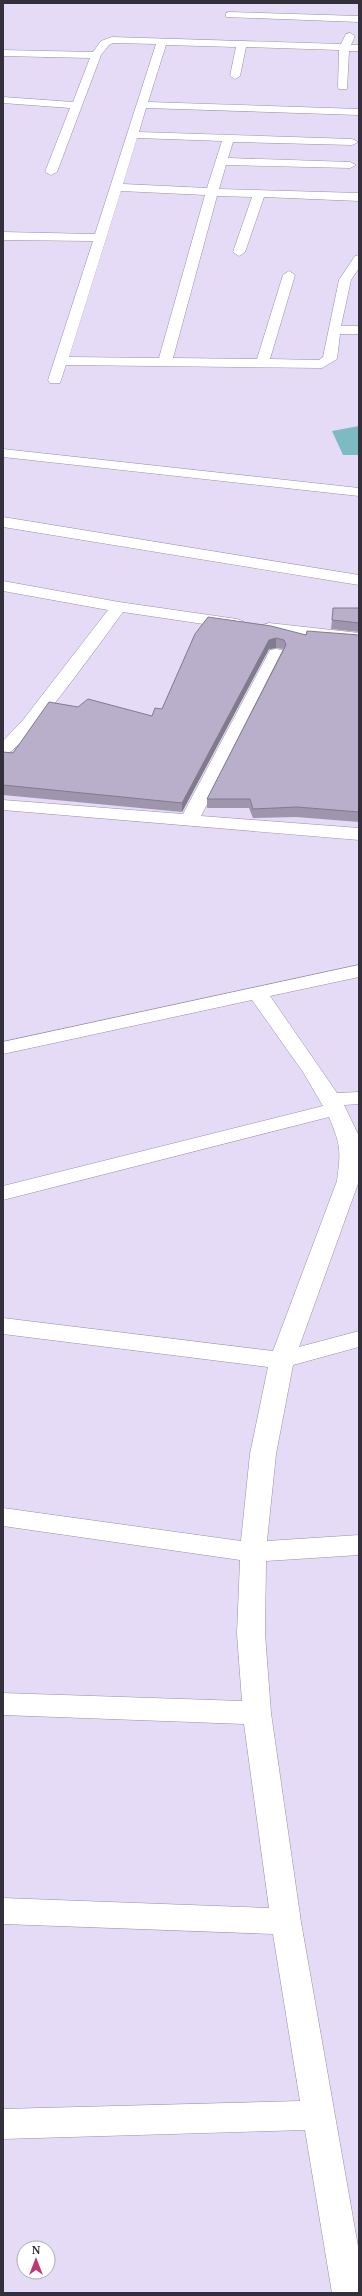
<svg xmlns="http://www.w3.org/2000/svg" width="362" height="2296" viewBox="0 0 362 2296" font-family="'Noto Serif',serif">
<style>
.water{fill:#7dbac1}
.lines{fill:none;stroke-linecap:round;stroke-linejoin:round}
.minor-casing{stroke:#988ea8;stroke-width:1}
.minor{fill:#fff;fill-rule:evenodd}
.wall{fill:#9f96ae}
.shaded-wall{fill:#827a8d}
.building{fill:#b9afca;stroke:#827a8d}
</style>
<rect width="100%" height="100%" fill="#e5dbf6"/>
<!-- water -->
<polygon class="water" points="359,426 359,455 343,455 332,431"/>
<g class="lines">
<defs>
<g id="minor">
<polygon points="229,12 358,16 359,22 226,17 226,13"/>
<path d="M350 33 355 36 351 45H359V51H349L347 89H339L338 87 339 50 246 47 240 76 235 79 230 76 236 47 166 45 148 102 359 109V115L146 108 139 132 352 139 358 142 352 145 233 142 228 158 350 162 356 165 350 168 226 165 219 189 359 193V201L264 197 245 252 239 256 233 252 252 197 217 196 173 358 257 359 283 275 289 271 295 275 270 359 319 360 323 357 339 280 355 256 359 255V268L351 280 341 326H359V334H340L337 359 322 368 66 365 60 383H50L48 380 93 241 3 240V232L95 234 156 44 113 43 109 45 101 55 57 172 51 175 45 172 70 108 3 103V97L73 102 90 58 3 56V50L93 52 101 41 112 37 341 44 346 34ZM137 138 222 141 207 188 123 184ZM121 191 205 195 159 358 69 357Z"/>
<polygon points="3,449 359,488 359,496 3,457"/>
<polygon points="3,517 359,575 359,585 3,527"/>
<path d="M3 581 119 602 237 619 243 621 245 624 243 627 237 629 123 612C105 636 24 751 3 756V741L23 720 108 610 3 591Z"/>
<polygon points="269,623 359,633 359,643 263,631 261,628 263,625"/>
<polygon points="276,649 282,650 284,654 201,816 359,828 359,840 3,810 3,800 183,814 268,654 270,650"/>
<path d="M359 965V977L270 996 337 1093 359 1092V1104L344 1105 359 1136V1181L299 1347 359 1331V1347L293 1365 276 1454 267 1541 359 1535V1555L266 1561 265 1634 271 1713 301 1922 359 2252V2293H332L305 2130 3 2139V2109L300 2101 273 1934 3 1924V1898L269 1908 244 1724 3 1715V1693L242 1701 237 1634 240 1560 3 1526V1508L241 1541 250 1454 268 1367 3 1334V1318L273 1351 337 1181C341 1150 341 1146 329 1117L3 1200V1186L323 1106 303 1072 252 1000 3 1054V1042Z"/>
</g>
</defs>
<!-- minor casing -->
<use href="#minor" class="minor-casing"/>
<!-- minor -->
<use href="#minor" class="minor"/>
</g>
<!-- wall -->
<g class="wall">
<polygon points="359,608 359,632 331,629 332,620"/>
<polygon points="195,634 359,635 359,822 296,817 253,818 249,808 207,808 207,799 283,649 276,648 269,649 182,812 3,795 3,752 13,753 78,707 152,716 162,709"/>
</g>
<!-- shaded-wall -->
<polygon class="shaded-wall" points="276,638 276,648 269,649 182,812 182,803 269,640"/>
<!-- building -->
<g class="building">
<polygon points="333,608 359,608 359,623 332,620"/>
<polygon points="208,617 271,626 306,635 307,631 359,635 359,812 297,807 253,809 250,799 207,799 286,645 284,640 276,638 269,640 182,803 3,785 3,752 13,753 49,702 78,707 88,699 152,716 155,708 162,709 195,634"/>
</g>
<!-- border -->
<rect width="362" height="2296" fill="none" stroke="#34303b" stroke-width="8"/>
<!-- north arrow -->
<g transform="translate(36 2260)"><circle r="19" fill="#ffffff" stroke="#aeacb1"/>
<path d="M0-3L7 15L0 10L-7 15Z" fill="#bf3777"/>
<text y="-6" font-size="11" font-weight="bold" text-anchor="middle" fill="#34303b">N</text>
</g>
</svg>
